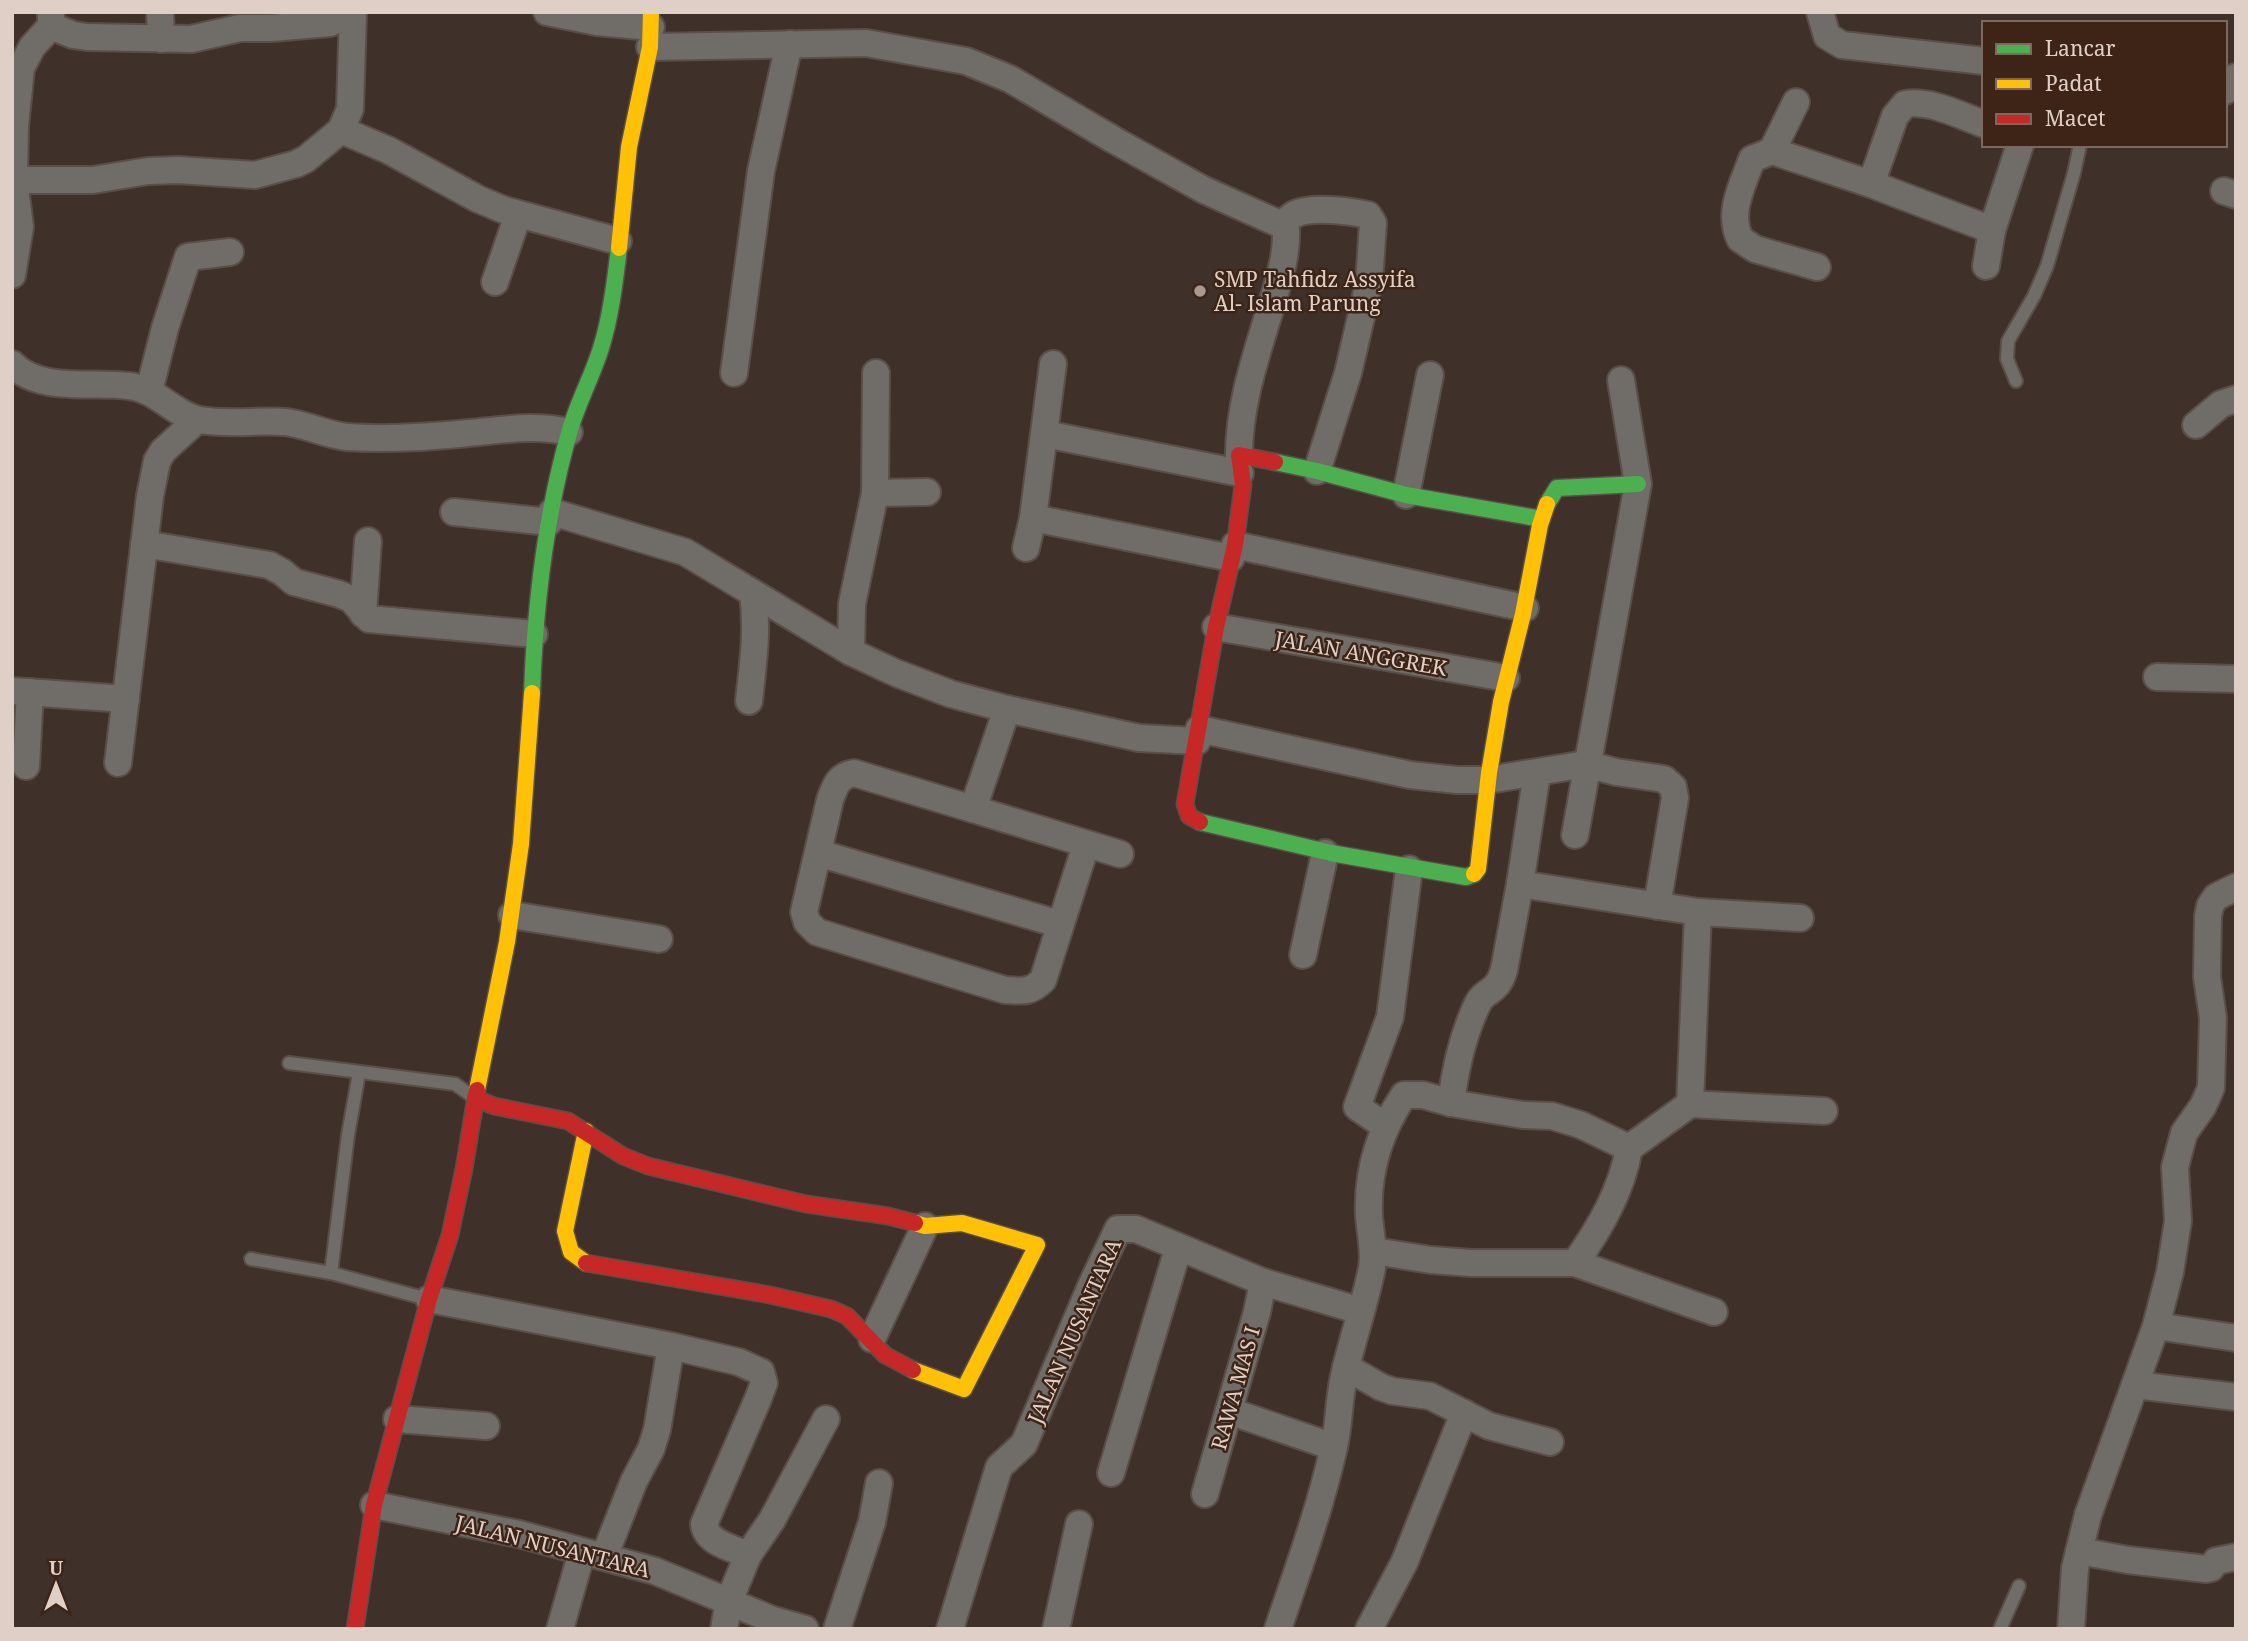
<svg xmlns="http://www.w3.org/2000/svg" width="2248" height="1641" viewBox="0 0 2248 1641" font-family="'Noto Serif',serif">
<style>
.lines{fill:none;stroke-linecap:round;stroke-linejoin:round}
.lane-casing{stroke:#5a4e48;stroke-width:16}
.street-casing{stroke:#5a4e48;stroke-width:30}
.fast-casing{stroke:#5a4e48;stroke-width:19}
.slow-casing{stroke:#5a4e48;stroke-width:19}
.jam-casing{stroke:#5a4e48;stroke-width:19}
.lane{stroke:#706d68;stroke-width:12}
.street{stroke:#706d68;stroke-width:26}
.fast{stroke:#4caf50;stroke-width:16}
.slow{stroke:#ffc107;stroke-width:16}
.jam{stroke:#c62828;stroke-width:16}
.poi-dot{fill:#a8988f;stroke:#3d2417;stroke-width:2.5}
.labels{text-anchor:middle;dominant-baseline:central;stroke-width:5;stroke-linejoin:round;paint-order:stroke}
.poi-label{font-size:21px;fill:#e0cfc6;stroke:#3d2417;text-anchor:start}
.street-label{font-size:21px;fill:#e0cfc6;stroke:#3d2417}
</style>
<rect width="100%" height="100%" fill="#3f312a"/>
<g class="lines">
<defs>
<g id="lane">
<polyline points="2016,381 2007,359 2008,341 2034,296 2047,266 2074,173 2080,145"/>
<polyline points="289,1063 455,1084 472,1096"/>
<polyline points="359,1073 348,1135 331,1273 427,1299"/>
<polyline points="251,1259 331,1273"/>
<polyline points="2000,1629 2019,1586"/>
</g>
<g id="street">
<polyline points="160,12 161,39"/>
<polyline points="353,12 350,109 341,130 388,150 478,199 504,210 618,241"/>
<polyline points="547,12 597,22 651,27"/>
<polyline points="1820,12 1827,36 1842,45 1984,61"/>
<polyline points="51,26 73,35 87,37 191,39 240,28 271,28 330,23 349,12"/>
<path d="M650 47 866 43 966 61 1010 79 1114 140 1204 190 1282 225 1286 230C1287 256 1279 279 1272 303 1257 353 1239 403 1239 455"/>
<polyline points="2225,91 2236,77"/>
<polyline points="1772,151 1796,102"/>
<polyline points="14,180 93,180 148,171 178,170 255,175 296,164 306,159 341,130"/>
<path d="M1871 184 1895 116 1905 104C1931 100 1959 115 1984 124"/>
<polyline points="2224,191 2236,195"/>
<path d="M1282 225C1286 222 1290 216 1295 214 1311 206 1351 211 1368 215L1373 223 1369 283 1348 373 1317 471"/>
<polyline points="1992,230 2020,145"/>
<path d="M1817 267 1755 249 1740 239C1727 212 1743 184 1752 159L1772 151 1871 184 1992 230 1986 266"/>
<polyline points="12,275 20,227 14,180 15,126 21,68 32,47 51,26 51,12"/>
<polyline points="495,282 518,215"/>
<path d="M12 364C40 393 93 381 129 386 157 389 174 415 200 420 227 425 257 420 285 422 306 424 326 435 347 437 387 440 429 437 469 433 503 430 534 424 569 432"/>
<polyline points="734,373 761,171 789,44"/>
<polyline points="149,391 165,328 188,257 230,252"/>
<polyline points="2196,425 2221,404 2236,399"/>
<polyline points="1045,434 1240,473"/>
<polyline points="875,493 927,492"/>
<polyline points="1406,495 1430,375"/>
<polyline points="454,512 549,522"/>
<polyline points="552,512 685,552 851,652 896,673 951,694 1007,709 1139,738 1197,741"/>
<polyline points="1033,518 1231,558"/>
<polyline points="144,544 269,565 282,572 294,582 339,594 351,599 369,619 534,634"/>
<polyline points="1235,545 1525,608"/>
<polyline points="1026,548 1033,518 1053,364"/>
<polyline points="363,614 368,541"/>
<polyline points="1216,627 1506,678"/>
<polyline points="851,652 852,604 875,493 876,373"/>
<polyline points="2157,677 2236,679"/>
<polyline points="12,691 126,699"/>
<path d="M749 701C753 663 758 631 753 593"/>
<polyline points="1007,709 973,809 1120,854"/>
<polyline points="1199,729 1410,775 1457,780 1488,780 1586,764 1616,772 1664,779 1673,787 1675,798 1657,906"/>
<polyline points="118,763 150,496 157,461 163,451 197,420"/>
<polyline points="26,766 30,692"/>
<path d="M973 809 854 773C838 776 835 786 830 800L804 912 807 922 817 932 1005 990C1023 991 1030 993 1043 980L1086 845"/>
<polyline points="1575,835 1638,484 1621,380"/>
<polyline points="818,853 1059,924"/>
<polyline points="1520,884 1698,912 1800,918"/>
<polyline points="512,915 659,939"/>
<polyline points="1303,955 1325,853"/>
<path d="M1451 1103C1455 1070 1464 1032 1478 1003 1485 989 1497 994 1504 970L1520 884 1537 773"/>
<polyline points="1690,1104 1824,1111"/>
<polyline points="1385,1126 1357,1107 1390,1017 1409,869"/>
<polyline points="1629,1148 1690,1104 1698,912"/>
<polyline points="1374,1251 1431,1260 1471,1263 1575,1263"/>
<path d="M429 1299 671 1346 739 1362 761 1372 764 1383 758 1399 704 1524C706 1543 733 1548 748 1555"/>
<polyline points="2156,1326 2236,1338"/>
<polyline points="872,1339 925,1226"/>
<polyline points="1346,1367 1381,1387 1392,1391 1430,1396 1489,1426 1550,1442"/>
<polyline points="2135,1385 2236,1397"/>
<polyline points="1229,1411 1334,1447"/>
<polyline points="397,1419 486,1426"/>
<polyline points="1111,1473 1178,1249"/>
<polyline points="1205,1494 1257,1312 1263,1282"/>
<polyline points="374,1505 519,1534 655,1571 773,1620 805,1629"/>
<polyline points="2079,1551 2128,1560 2206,1569 2211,1568 2216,1561 2236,1557"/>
<polyline points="604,1557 634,1481 651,1449 657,1430 671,1346"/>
<polyline points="560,1629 582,1552"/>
<polyline points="724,1629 729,1601 748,1555 772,1520 826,1419"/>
<polyline points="837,1629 872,1522 879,1483"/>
<polyline points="950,1629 999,1467 1024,1444 1091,1286 1118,1229 1136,1229 1263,1282 1361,1311"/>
<polyline points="1056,1629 1079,1524"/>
<path d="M1278 1629C1298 1569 1319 1512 1333 1451 1340 1425 1338 1398 1345 1372 1353 1337 1365 1303 1372 1268 1375 1250 1370 1233 1369 1215 1367 1171 1379 1132 1404 1095H1423L1451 1103 1523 1115 1552 1116 1581 1125 1629 1148C1622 1190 1600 1228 1575 1263L1714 1312"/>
<polyline points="1369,1629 1405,1561 1464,1413"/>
<polyline points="2071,1629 2075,1568 2088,1515 2156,1326 2170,1272 2178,1221 2175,1167 2184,1133 2203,1106 2211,1088 2213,1018 2207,977 2208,916 2210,906 2216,897 2236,887"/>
</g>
<g id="fast">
<polyline points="1275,462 1317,471 1406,495 1542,519"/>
<polyline points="1547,504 1557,488 1638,484"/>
<path d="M532 693C535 606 545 518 569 433 577 404 592 377 601 348 611 316 615 281 619 248"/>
<polyline points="1200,822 1331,853 1466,877 1474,874"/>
</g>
<g id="slow">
<polyline points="619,248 629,147 650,47 651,12"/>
<polyline points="1474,874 1478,869 1489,773 1501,702 1523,614 1540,525 1547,504"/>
<polyline points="477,1090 507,942 521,844 532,693"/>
<polyline points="586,1131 565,1231 571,1252 586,1263"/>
<polyline points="913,1370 964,1389 1037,1245 962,1223 925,1226 915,1223"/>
</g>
<g id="jam">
<polyline points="1200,822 1189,816 1185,804 1216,627 1235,545 1243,485 1239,455 1275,462"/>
<polyline points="475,1098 494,1106 568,1121 623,1156 648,1166 806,1204 888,1216 915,1223"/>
<polyline points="586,1263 770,1295 831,1309 847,1316 885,1355 913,1370"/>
<polyline points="355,1629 374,1505 429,1299 450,1235 464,1169 477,1090"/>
</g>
</defs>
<!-- lane casing -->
<use href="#lane" class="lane-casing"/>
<!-- street casing -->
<use href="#street" class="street-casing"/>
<!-- fast casing -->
<use href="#fast" class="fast-casing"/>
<!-- slow casing -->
<use href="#slow" class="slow-casing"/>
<!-- jam casing -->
<use href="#jam" class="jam-casing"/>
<!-- lane -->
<use href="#lane" class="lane"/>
<!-- street -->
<use href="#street" class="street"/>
<!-- fast -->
<use href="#fast" class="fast"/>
<!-- slow -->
<use href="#slow" class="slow"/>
<!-- jam -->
<use href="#jam" class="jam"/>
</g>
<!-- markers -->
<circle class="poi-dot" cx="1200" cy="291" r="7"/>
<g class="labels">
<!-- poi labels -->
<g class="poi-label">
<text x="1214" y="279">SMP Tahfidz Assyifa<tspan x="1214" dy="24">Al- Islam Parung</tspan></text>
</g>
<!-- street labels -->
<g class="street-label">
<text transform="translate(1361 653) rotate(10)">JALAN ANGGREK</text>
<text transform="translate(1074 1331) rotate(-66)">JALAN NUSANTARA</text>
<text transform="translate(1235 1388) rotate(-74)">RAWA MAS I</text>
<text transform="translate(553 1546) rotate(14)">JALAN NUSANTARA</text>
</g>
</g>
<!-- border -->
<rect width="2248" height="1641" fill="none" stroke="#e0cfc6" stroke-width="28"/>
<!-- legend -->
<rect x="1982" y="21" width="245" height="126" fill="#3d2417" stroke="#7e685d" stroke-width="2"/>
<rect x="1996" y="44" width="35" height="10" fill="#4caf50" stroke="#7e685d" stroke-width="2"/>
<text x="2045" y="56" font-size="21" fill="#e0cfc6">Lancar</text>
<rect x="1996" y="79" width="35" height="10" fill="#ffc107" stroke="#7e685d" stroke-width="2"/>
<text x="2045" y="91" font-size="21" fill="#e0cfc6">Padat</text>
<rect x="1996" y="114" width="35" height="10" fill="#c62828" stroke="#7e685d" stroke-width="2"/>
<text x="2045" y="126" font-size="21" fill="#e0cfc6">Macet</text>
<!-- north arrow -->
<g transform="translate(56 1585)" stroke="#3d2417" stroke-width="5" paint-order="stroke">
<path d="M0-5L12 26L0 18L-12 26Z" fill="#e0cfc6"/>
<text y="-10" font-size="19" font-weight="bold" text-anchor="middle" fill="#e0cfc6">U</text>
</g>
</svg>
